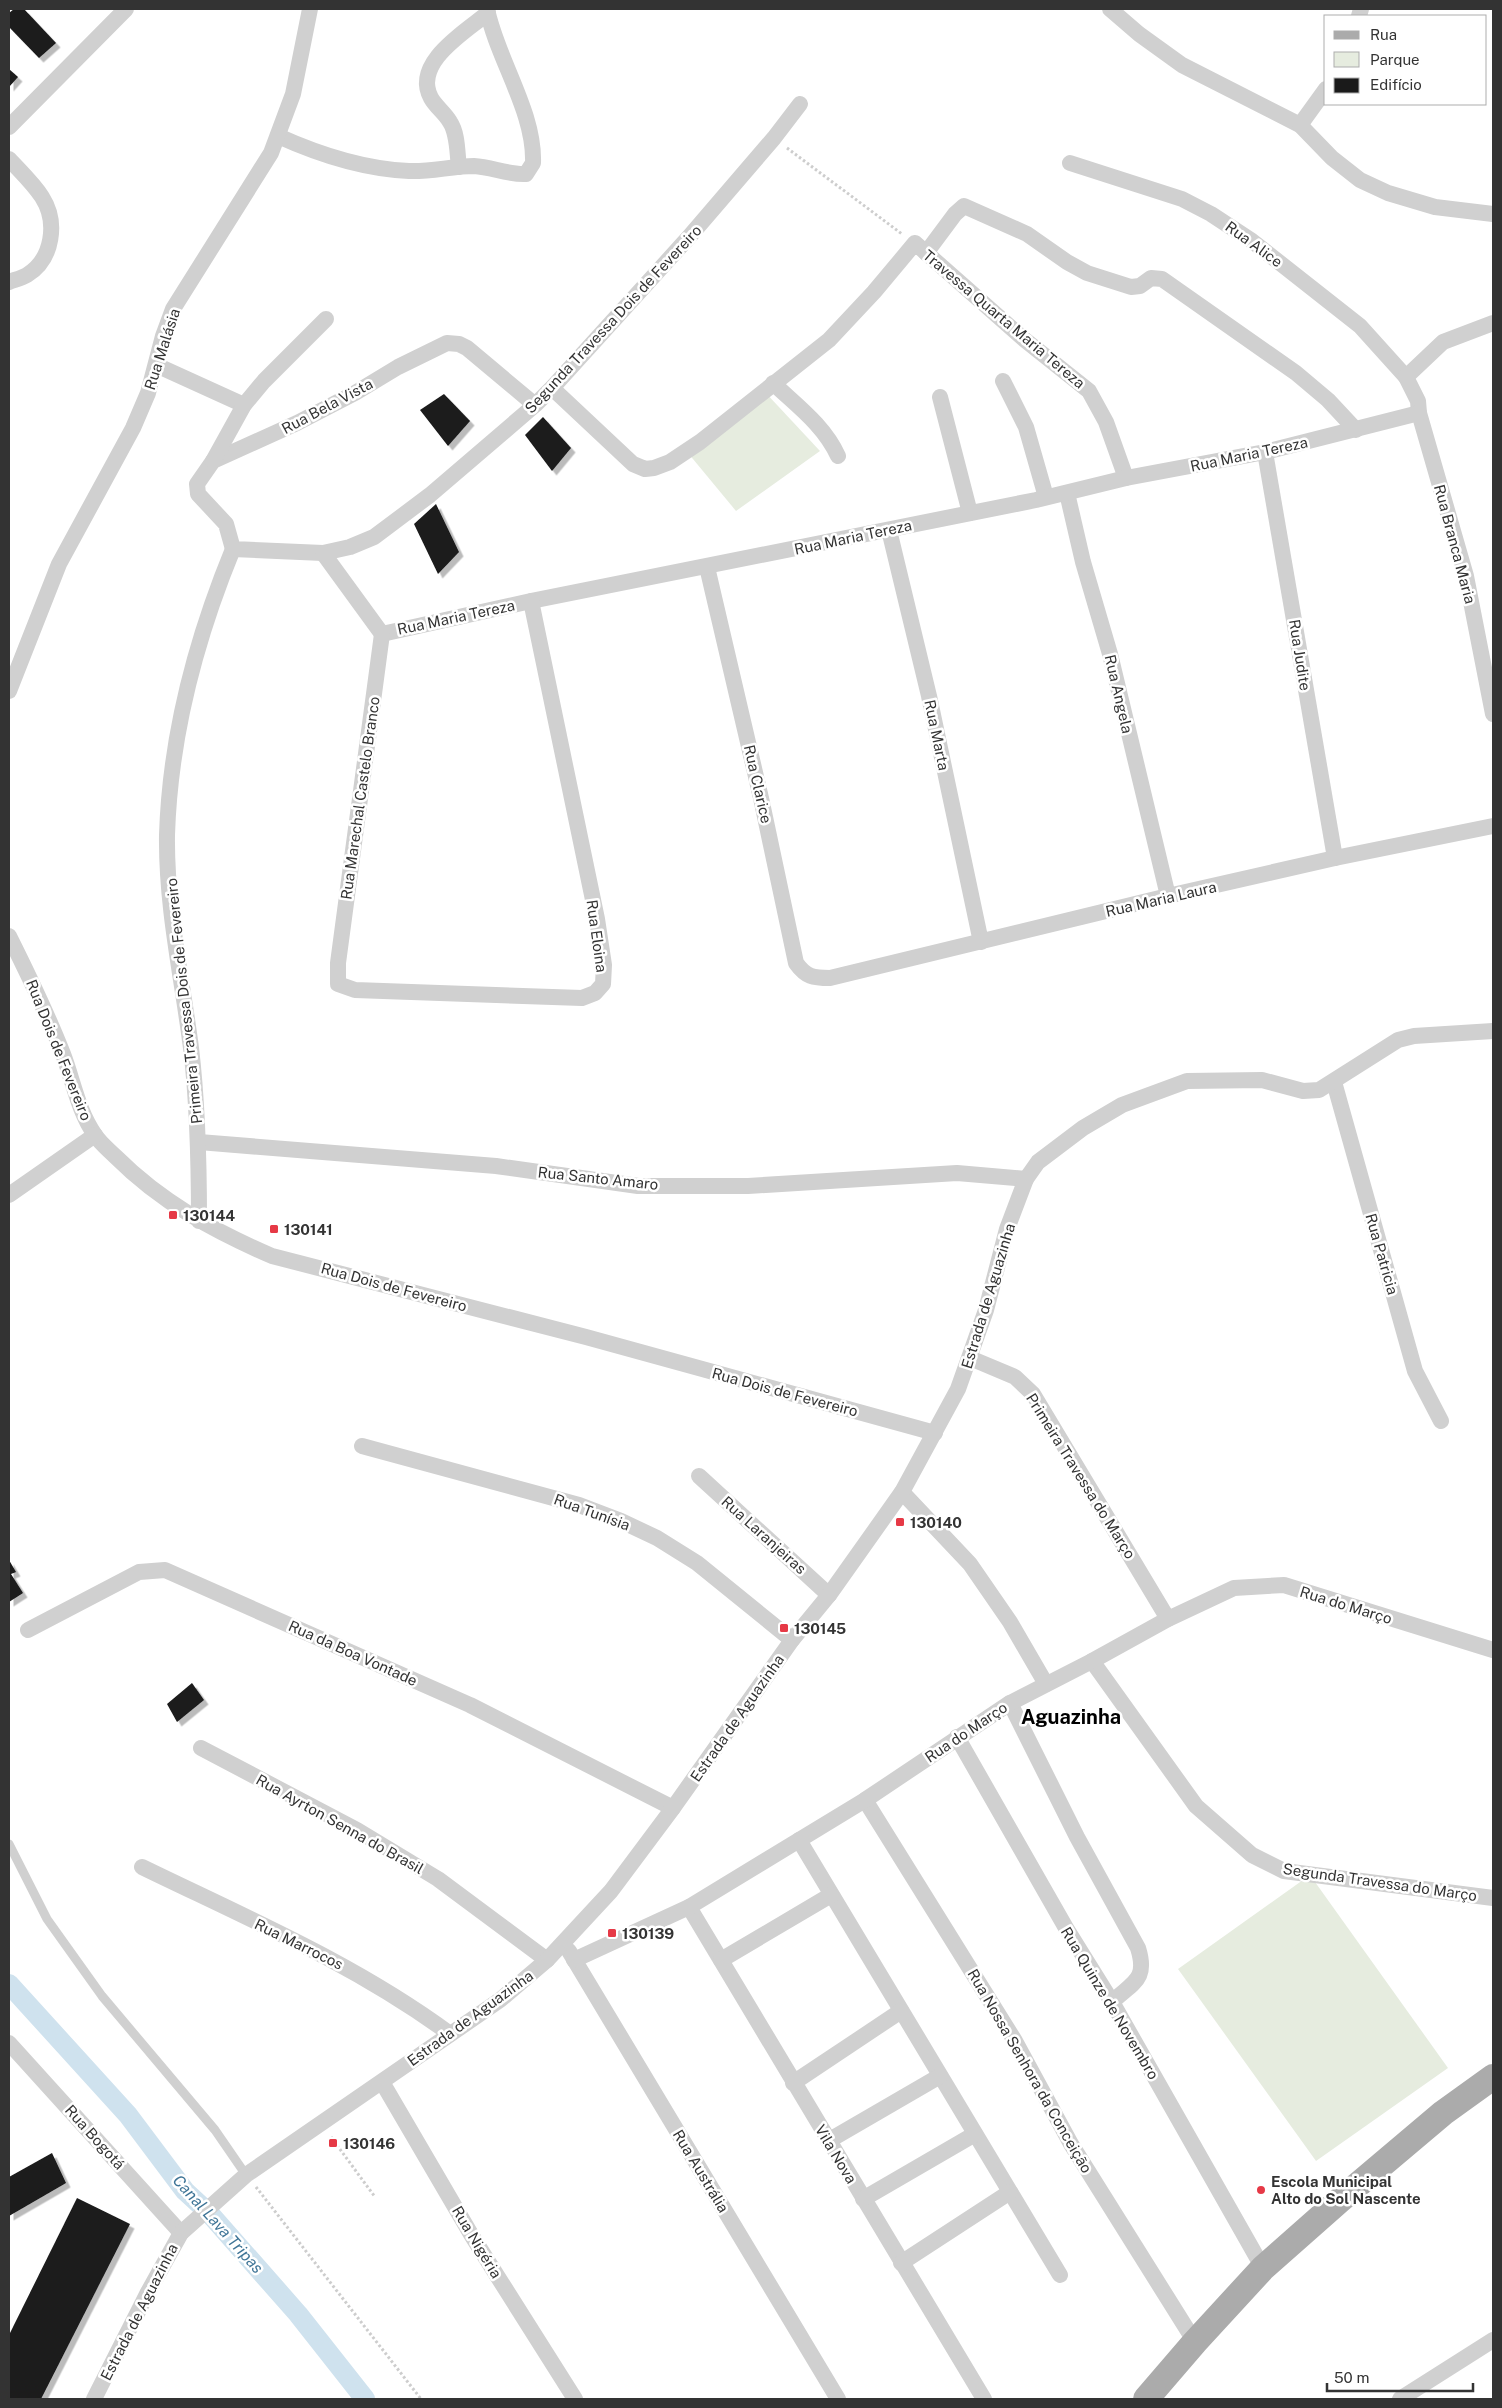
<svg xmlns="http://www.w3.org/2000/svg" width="1502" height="2408" viewBox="0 0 1502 2408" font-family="'Public Sans',sans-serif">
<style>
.green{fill:#e6ecdf}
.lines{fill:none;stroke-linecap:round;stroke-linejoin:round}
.canal{stroke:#cfe2ee;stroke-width:20}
.building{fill:#1a1a1a;filter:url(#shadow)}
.path{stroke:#cdcdcd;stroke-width:3;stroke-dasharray:2.5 2.5;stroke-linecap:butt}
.lane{stroke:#d0d0d0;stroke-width:9}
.street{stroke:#d0d0d0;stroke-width:16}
.primary{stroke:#ababab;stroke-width:26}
.poi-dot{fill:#e63946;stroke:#fff;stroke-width:2}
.labels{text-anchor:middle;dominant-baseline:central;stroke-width:5;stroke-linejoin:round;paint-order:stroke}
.street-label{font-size:15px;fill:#333;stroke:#fff}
.poi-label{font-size:15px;font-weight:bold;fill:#333;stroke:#fff;text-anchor:start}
.water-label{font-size:16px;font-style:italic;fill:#3f7597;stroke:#fff}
.district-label{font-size:20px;font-weight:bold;fill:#000;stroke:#fff}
</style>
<defs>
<filter id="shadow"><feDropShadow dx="4.5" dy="4.5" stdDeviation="0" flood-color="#0004"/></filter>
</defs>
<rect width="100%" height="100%" fill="#fff"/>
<!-- green -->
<g class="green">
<polygon points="764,391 820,451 736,511 688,453"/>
<polygon points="1310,1875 1448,2068 1316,2161 1178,1969"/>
</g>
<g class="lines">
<!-- canal -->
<polyline class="canal" points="9,1984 128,2115 185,2191 210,2214 298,2314 365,2399"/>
</g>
<!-- building -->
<g class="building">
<polygon points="14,9 24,9 56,43 39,58 9,27 9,13"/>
<polygon points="9,69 18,77 9,87"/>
<polygon points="444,394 470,421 448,446 420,410"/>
<polygon points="543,417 571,448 552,471 525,435"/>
<polygon points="436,504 459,552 438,574 414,524"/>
<polygon points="9,1560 16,1572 11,1574 23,1593 9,1602"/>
<polygon points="192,1683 204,1700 177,1722 167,1704"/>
<polygon points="52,2153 66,2183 9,2216 9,2177"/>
<polygon points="77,2198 130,2224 41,2399 9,2399 9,2335"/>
</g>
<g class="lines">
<!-- path -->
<g class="path">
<polyline points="787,148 902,234"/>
<polyline points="331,2137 375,2197"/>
<polyline points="256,2187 421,2399"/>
</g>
<!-- lane -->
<polyline class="lane" points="9,1844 47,1919 102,1996 215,2130 246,2175"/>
<!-- street -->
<g class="street">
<polyline points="1110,9 1139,34 1182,65 1300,125 1332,158 1360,180 1388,193 1435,207 1493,214"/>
<polyline points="1359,16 1361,9"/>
<polyline points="1300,125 1326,89"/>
<polyline points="9,127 126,9"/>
<path d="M278 136C320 155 363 169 409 171 431 172 452 166 474 166 492 167 508 175 526 174L533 163C535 112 497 59 487 9"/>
<path d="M9 159C20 171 33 183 42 197 58 222 53 259 27 275 22 278 14 280 9 282"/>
<polyline points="1070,163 1182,199 1211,214 1252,241 1360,326 1406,377 1418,401 1419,413 1466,576 1493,714"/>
<path d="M459 167C457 153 458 134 450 122 445 113 436 107 431 98 412 63 465 32 488 13"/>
<polyline points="926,253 955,214 964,206 1027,234 1067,262 1087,273 1131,287 1140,286 1151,278 1162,279 1296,373 1328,400 1356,430"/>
<polyline points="156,365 244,405"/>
<polyline points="1406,377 1443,342 1493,323"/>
<polyline points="1003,381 1026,427 1046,497"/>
<path d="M773 383C796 405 824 425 838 456"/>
<polyline points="552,388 633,464 645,469 654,468 670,462 700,442 829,340 874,292 915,243 1025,340 1089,391 1106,422 1126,478"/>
<polyline points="940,397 970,513"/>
<polyline points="535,405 467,348 459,344 447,343 398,367 355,393 297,423 213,461 197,484 198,494 226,524 233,549 323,553 350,547 374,537 430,495 535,405 552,388 689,237 774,138 800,104"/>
<polyline points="1265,452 1335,858"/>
<polyline points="213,461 244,405 264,381 326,319"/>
<polyline points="1067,493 1083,562 1110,654 1168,896"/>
<polyline points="889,530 929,696 981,942"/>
<polyline points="323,553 382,634"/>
<path d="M707 567 761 798 796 963C806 977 813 978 830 978L1168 896 1335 858 1493 826"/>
<polyline points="382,634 531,601 1036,500 1126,478 1265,452 1419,413"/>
<polyline points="382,634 338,963 338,984 355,990 582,998 595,993 603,984 604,965 597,919 531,601"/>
<polyline points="9,691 59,564 133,428 148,393 163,336 173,309 271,153 293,94 310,9"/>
<path d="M9 936C28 974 47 1013 63 1054 73 1080 78 1111 95 1135 100 1143 109 1150 116 1157 161 1202 214 1231 272 1256L586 1337 935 1433"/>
<polyline points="1334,1082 1415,1371 1441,1421"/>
<polyline points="199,1142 496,1166 638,1186 748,1186 957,1173 1026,1179"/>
<polyline points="9,1195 95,1135"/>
<path d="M199 1221C199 1163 198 1106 191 1048 182 977 166 907 167 835 170 737 196 639 233 549"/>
<polyline points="970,1358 1015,1377 1033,1394 1168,1619"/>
<polyline points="362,1446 579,1505 621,1521 657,1538 697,1563 792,1640"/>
<polyline points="699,1476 829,1595"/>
<polyline points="902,1492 970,1564 1010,1622 1046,1684"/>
<polyline points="28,1630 139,1572 165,1570 470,1705 673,1808"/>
<polyline points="1092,1661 1196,1806 1252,1855 1284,1871 1493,1898"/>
<path d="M1010 1703 1077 1837 1138 1948C1148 1980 1133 1982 1112 2002"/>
<polyline points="957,1737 1066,1928 1112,2002 1263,2268"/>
<polyline points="201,1748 357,1830 438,1879 547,1960"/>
<polyline points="865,1800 1015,2041 1071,2144 1195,2342"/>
<polyline points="799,1840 1060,2275"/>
<path d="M142 1867C247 1918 355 1964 450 2034"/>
<polyline points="689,1907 984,2399"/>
<polyline points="569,1951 838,2399"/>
<polyline points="574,1960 689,1907 865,1800 1010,1703 1092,1661 1168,1619 1234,1588 1284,1585 1493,1650"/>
<polyline points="721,1960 831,1895"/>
<polyline points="9,2043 181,2233"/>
<polyline points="382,2082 472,2236 575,2399"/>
<polyline points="793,2083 901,2011"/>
<polyline points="828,2141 940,2076"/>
<polyline points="863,2199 975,2134"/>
<polyline points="901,2263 1010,2192"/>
<polyline points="94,2399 147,2294 181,2233 246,2175 500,2000 547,1960 611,1891 673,1808 792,1640 829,1595 902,1492 958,1389 986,1310 1007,1229 1026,1179 1038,1162 1083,1128 1122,1105 1187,1081 1262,1080 1303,1091 1319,1090 1398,1040 1414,1036 1493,1031"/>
<polyline points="1400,2399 1493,2340"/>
</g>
<!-- primary -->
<polyline class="primary" points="1146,2399 1195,2342 1263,2268 1340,2200 1443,2113 1493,2077"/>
</g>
<!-- markers -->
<g class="poi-dot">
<rect x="168" y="1210" width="10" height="10" rx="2.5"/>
<rect x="269" y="1224" width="10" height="10" rx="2.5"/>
<rect x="895" y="1517" width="10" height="10" rx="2.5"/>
<rect x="779" y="1623" width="10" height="10" rx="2.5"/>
<rect x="607" y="1928" width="10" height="10" rx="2.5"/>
<rect x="328" y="2138" width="10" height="10" rx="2.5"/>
<circle cx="1261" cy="2190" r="5"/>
</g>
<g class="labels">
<!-- street labels -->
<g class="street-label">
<text transform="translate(1254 244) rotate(36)">Rua Alice</text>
<text transform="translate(613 319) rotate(-47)">Segunda Travessa Dois de Fevereiro</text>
<text transform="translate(1004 319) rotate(40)">Travessa Quarta Maria Tereza</text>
<text transform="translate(162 349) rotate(-72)">Rua Malásia</text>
<text transform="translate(327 406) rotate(-28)">Rua Bela Vista</text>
<text transform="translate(1249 454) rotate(-12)">Rua Maria Tereza</text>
<text transform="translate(853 537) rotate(-12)">Rua Maria Tereza</text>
<text transform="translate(1455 544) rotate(75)">Rua Branca Maria</text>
<text transform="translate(456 617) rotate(-12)">Rua Maria Tereza</text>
<text transform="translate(1300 655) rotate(81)">Rua Judite</text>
<text transform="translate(1119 694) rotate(77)">Rua Angela</text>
<text transform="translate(937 735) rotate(78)">Rua Marta</text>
<text transform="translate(758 784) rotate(77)">Rua Clarice</text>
<text transform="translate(360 798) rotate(-82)">Rua Marechal Castelo Branco</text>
<text transform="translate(1161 899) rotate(-13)">Rua Maria Laura</text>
<text transform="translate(597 936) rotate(82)">Rua Eloina</text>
<text transform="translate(184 1001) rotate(-96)">Primeira Travessa Dois de Fevereiro</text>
<text transform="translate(59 1050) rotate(68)">Rua Dois de Fevereiro</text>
<text transform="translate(598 1178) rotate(6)">Rua Santo Amaro</text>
<text transform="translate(1382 1254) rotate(74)">Rua Patricia</text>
<text transform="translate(394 1287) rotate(15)">Rua Dois de Fevereiro</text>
<text transform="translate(988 1296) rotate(-73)">Estrada de Aguazinha</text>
<text transform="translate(785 1392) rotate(15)">Rua Dois de Fevereiro</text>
<text transform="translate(1081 1476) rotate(58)">Primeira Travessa do Março</text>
<text transform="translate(592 1512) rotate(20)">Rua Tunísia</text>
<text transform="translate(764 1535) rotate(42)">Rua Laranjeiras</text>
<text transform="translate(1346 1605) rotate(17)">Rua do Março</text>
<text transform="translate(353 1653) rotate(24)">Rua da Boa Vontade</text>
<text transform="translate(737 1718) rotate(-55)">Estrada de Aguazinha</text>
<text transform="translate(966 1732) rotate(-34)">Rua do Março</text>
<text transform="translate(340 1824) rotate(29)">Rua Ayrton Senna do Brasil</text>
<text transform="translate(1380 1882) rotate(8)">Segunda Travessa do Março</text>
<text transform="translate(299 1944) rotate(26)">Rua Marrocos</text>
<text transform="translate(1110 2003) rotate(59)">Rua Quinze de Novembro</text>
<text transform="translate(470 2018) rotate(-36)">Estrada de Aguazinha</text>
<text transform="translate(1030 2071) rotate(60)">Rua Nossa Senhora da Conceição</text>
<text transform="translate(95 2137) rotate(48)">Rua Bogotá</text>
<text transform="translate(836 2154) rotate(59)">Vila Nova</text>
<text transform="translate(701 2171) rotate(59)">Rua Austrália</text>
<text transform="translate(477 2242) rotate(59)">Rua Nigéria</text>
<text transform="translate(139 2312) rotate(-63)">Estrada de Aguazinha</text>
</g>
<!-- poi labels -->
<g class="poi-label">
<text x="183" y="1215">130144</text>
<text x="284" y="1229">130141</text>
<text x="910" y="1522">130140</text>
<text x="794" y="1628">130145</text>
<text x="622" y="1933">130139</text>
<text x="343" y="2143">130146</text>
<text x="1271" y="2181">Escola Municipal<tspan x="1271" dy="17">Alto do Sol Nascente</tspan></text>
</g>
<!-- water labels -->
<g class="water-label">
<text transform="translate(218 2224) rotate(48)">Canal Lava Tripas</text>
</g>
<!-- district labels -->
<g class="district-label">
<text x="1071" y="1717">Aguazinha</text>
</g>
</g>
<!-- border -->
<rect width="1502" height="2408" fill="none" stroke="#333333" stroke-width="20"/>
<!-- legend -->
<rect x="1324" y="15" width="162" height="90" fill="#ffffff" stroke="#adadad"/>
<rect x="1334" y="31" width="25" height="8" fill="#ababab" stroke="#adadad"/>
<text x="1370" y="40" font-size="15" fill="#333333">Rua</text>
<rect x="1334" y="52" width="25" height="15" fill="#e6ecdf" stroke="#adadad"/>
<text x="1370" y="65" font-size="15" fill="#333333">Parque</text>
<rect x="1334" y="78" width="25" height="15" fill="#1a1a1a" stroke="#adadad"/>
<text x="1370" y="90" font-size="15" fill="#333333">Edifício</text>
<!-- scale -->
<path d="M1327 2383v8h146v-8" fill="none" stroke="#333333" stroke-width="2.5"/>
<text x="1334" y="2383" font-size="15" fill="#333333" stroke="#ffffff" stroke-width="4" paint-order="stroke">50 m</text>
</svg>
